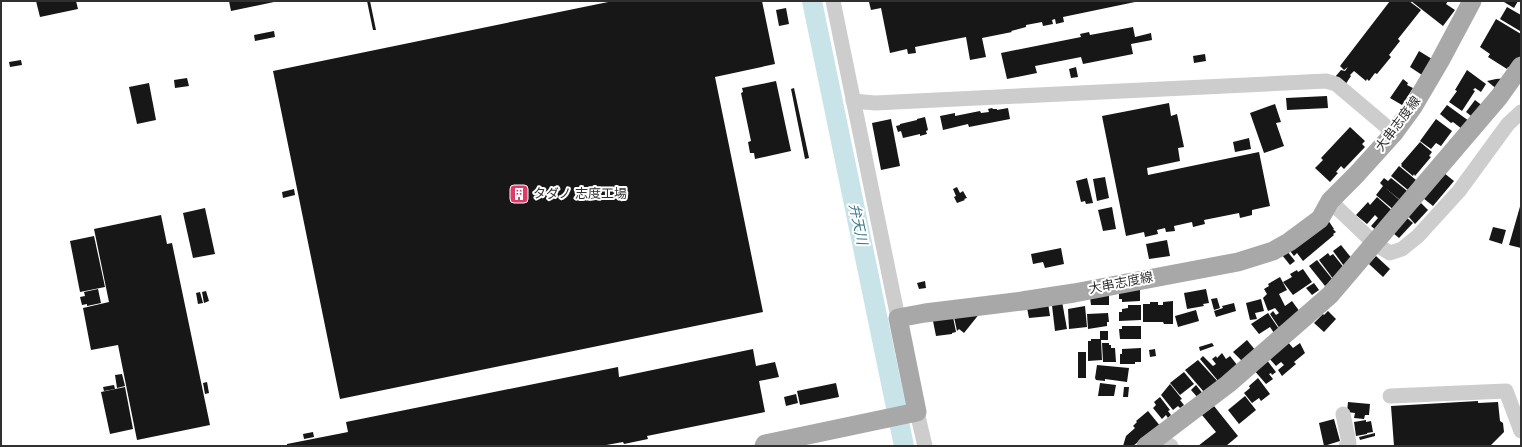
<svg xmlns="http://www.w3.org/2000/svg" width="1522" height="447" viewBox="0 0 1522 447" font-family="'Varela Round','Noto Sans JP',sans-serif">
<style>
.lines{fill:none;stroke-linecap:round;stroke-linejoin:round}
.river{stroke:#c9e4e9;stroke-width:20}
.building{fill:#171717}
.minor{stroke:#cdcdcd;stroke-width:15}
.major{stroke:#a8a8a8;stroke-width:19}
.labels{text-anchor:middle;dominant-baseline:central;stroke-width:4;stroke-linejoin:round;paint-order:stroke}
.street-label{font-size:13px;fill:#303030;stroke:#fff}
.poi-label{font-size:13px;fill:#303030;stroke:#fff;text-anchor:start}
.water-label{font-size:14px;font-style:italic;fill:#3f7b8a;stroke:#fff}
</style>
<rect width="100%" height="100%" fill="#fff"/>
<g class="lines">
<!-- river -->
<polyline class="river" points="812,1 904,446"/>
</g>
<!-- building -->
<g class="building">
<polygon points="36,1 76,1 78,9 40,17"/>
<polygon points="229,1 274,1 274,2 231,11"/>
<polygon points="367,1 370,1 376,30 373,30"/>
<polygon points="613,1 762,1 775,64 715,77 763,312 340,399 273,71"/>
<polygon points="872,1 1135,1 1135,2 1063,17 1064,22 1056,24 1055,19 1052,20 1053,24 1043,26 1042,22 1026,25 1026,27 1011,31 1012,32 982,38 986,57 970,60 966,37 915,47 916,53 908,54 907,49 890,53 881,8 871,10 869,2"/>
<polygon points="1390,1 1409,1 1421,10 1398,39 1400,41 1389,55 1391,57 1377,74 1375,73 1369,81 1367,79 1366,81 1354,71 1350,75 1351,76 1345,85 1335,77 1341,70 1345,71 1348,67 1344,70 1340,66"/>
<polygon points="1411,1 1448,1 1446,4 1455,10 1443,26"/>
<polygon points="1505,1 1518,1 1514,8 1504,2"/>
<polygon points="1507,7 1521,15 1521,29 1520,31 1500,19"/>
<polygon points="786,8 789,24 779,26 776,10"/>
<polygon points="1496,19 1521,34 1521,59 1514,71 1508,67 1507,69 1488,57 1490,54 1480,47"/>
<polygon points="1133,27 1135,37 1151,33 1152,40 1131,44 1133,54 1083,64 1081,57 1035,66 1037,73 1007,79 1001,53 1081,37 1080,34 1089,32 1090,35"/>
<polygon points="274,31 275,37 255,41 254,35"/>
<polygon points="1419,51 1432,59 1422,75 1410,67"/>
<polygon points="1205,54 1206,61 1194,63 1193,56"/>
<polygon points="21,60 22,65 10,67 9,62"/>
<polygon points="1076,67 1078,77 1071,78 1069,69"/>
<polygon points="1467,70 1486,84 1481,92 1475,88 1473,90 1475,91 1462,111 1449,102 1457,91 1455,90"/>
<polygon points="187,78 189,86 175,88 174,80"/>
<polygon points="1509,78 1499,91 1487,81 1496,79"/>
<polygon points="1403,79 1408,83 1407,85 1413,88 1402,105 1390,98"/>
<polygon points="776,81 791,151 755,159 754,153 750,153 748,142 751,141 741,93 743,92 742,88"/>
<polygon points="149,83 156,120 137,124 129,87"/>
<polygon points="794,88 809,158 805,159 791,89"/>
<polygon points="1327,96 1328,108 1287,110 1286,98"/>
<polygon points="1475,100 1484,107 1475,119 1466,112"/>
<polygon points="1169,103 1171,116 1177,114 1184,147 1178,148 1180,161 1147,168 1148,175 1259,152 1270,206 1252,210 1252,215 1240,218 1239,213 1204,220 1205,224 1193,227 1192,222 1174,226 1175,231 1166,232 1165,228 1157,230 1158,234 1145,237 1144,232 1126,236 1102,116"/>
<polygon points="1275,104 1281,122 1276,123 1284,146 1264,153 1250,113"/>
<polygon points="1447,105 1469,121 1462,129 1453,122 1451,123 1440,114"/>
<polygon points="992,108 993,109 997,109 997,110 1008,108 1010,119 969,127 968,124 943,130 940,116 955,113 955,116 980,111 981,113 989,112 988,109"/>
<polygon points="925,117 928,130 926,131 927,134 920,136 920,134 903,138 901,131 898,132 896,126 900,125 900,124 917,120 917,119"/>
<polygon points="891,119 900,166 881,170 872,123"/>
<polygon points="1436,119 1452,131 1441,146 1436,143 1431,149 1420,141"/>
<polygon points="1350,127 1365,141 1362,144 1365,147 1344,169 1341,166 1336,172 1338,173 1330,182 1315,168 1323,160 1321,158"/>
<polygon points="1249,138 1251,149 1235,152 1233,142"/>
<polygon points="1420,142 1432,152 1429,156 1431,157 1415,176 1414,174 1413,176 1401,166 1402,165 1401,164"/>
<polygon points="1399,166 1416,180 1408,190 1391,176"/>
<polygon points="1444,173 1454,181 1433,206 1423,198"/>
<polygon points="1105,177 1109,198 1097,201 1093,179"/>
<polygon points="1087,178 1093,203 1086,204 1085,201 1081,202 1076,181"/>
<polygon points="1384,178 1388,181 1391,178 1411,194 1404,203 1384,187 1402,202 1395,211 1376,195 1383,186 1380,183"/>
<polygon points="957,187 960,193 963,191 967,198 964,199 965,200 957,203 954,197 956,196 953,189"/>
<polygon points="294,189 295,195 283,198 282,192"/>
<polygon points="1377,197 1395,213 1378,232 1371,226 1378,218 1375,215 1367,224 1356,215 1368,202 1370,205"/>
<polygon points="1421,203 1428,210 1415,224 1408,216"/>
<polygon points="1521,203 1521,248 1509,245"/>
<polygon points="1112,207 1116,229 1103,231 1098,210"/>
<polygon points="205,208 215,254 193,258 183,213"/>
<polygon points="161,215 167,244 172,243 210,425 137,440 118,345 91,350 83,308 109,302 94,229"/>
<polygon points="1406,217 1413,223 1399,238 1393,233"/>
<polygon points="1328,220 1334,229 1333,229 1336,232 1333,234 1334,235 1303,261 1297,253 1294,256 1290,251"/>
<polygon points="1493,227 1506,230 1502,244 1489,240"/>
<polygon points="94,236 105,287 80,292 70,241"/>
<polygon points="1167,240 1170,256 1149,259 1146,244"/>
<polygon points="1341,245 1353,260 1344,266 1333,251"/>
<polygon points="1061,248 1064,264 1045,268 1043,262 1033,264 1031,254"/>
<polygon points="1287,251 1295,261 1290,265 1282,255"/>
<polygon points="1328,253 1330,256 1333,254 1345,269 1334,280 1319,260"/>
<polygon points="1376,256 1390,269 1383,277 1369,264"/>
<polygon points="1317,260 1333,280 1325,286 1309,266"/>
<polygon points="1303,269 1312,282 1293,295 1283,282 1292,277 1290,274 1297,270 1298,272"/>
<polygon points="1280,277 1287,290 1279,294 1285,306 1292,301 1300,312 1280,329 1270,314 1273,311 1276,315 1279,313 1275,308 1268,311 1263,298 1267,294 1264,289 1269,286 1268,284"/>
<polygon points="925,281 926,288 919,289 917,283"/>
<polygon points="1314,283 1319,290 1312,295 1306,288"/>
<polygon points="1140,288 1140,301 1122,302 1122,299 1119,299 1119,289"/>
<polygon points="98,289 101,303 87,306 87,304 82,305 80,297 85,296 84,292"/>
<polygon points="1206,289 1209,303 1203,304 1204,306 1187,309 1184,293"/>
<polygon points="1109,290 1109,305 1091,305 1090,297"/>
<polygon points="206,291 209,301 204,303 202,292"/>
<polygon points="200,292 203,303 198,304 196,293"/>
<polygon points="1061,296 1067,329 1055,331 1051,297"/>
<polygon points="1217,298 1220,308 1214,310 1211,299"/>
<polygon points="1261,299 1264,311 1255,313 1257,319 1250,320 1246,303"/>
<polygon points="1173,301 1173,324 1164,324 1163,322 1143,322 1143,304 1150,304 1150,302 1158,302 1158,305 1163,305 1163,302"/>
<polygon points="1048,303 1050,316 1029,318 1027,308"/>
<polygon points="1234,303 1236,311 1216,317 1214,311 1223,308 1222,306"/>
<polygon points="1128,305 1141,305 1141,320 1119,321 1119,312 1122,312 1122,309 1128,308"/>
<polygon points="1085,306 1087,327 1069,329 1068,309"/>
<polygon points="1196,310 1199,321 1178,327 1175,316"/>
<polygon points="1328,311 1336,319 1324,332 1314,323 1323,314 1324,315"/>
<polygon points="980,313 964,333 959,329 957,331 954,317"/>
<polygon points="1108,313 1109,322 1107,322 1107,326 1088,329 1087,314"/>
<polygon points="1268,313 1279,329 1274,333 1270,327 1259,334 1251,324"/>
<polygon points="953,317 956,332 952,333 952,334 936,336 933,321"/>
<polygon points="1122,326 1141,326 1141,339 1120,339 1119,329 1122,329"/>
<polygon points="1100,331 1108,331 1108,340 1101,340 1102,360 1088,361 1088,341 1091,341 1091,339 1100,339"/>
<polygon points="1247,340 1256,351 1243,362 1233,352"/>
<polygon points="1287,341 1293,348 1300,343 1305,353 1294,362 1296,364 1282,376 1278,370 1284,365 1281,362 1276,366 1268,357"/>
<polygon points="1102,343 1109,343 1109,345 1111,345 1111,348 1115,348 1116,362 1103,362"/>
<polygon points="1212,343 1214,346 1200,351 1199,347"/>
<polygon points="1141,348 1141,362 1135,362 1135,364 1120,364 1120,354 1122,354 1122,349"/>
<polygon points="753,349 756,366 775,362 779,377 759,381 765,412 647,436 648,439 624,444 623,442 601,446 287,446 287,444 348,432 346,422 618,367 619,377"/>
<polygon points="1155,349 1156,356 1150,357 1149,350"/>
<rect x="1078" y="352" width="8" height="26"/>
<polygon points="1222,353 1226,359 1230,356 1238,366 1219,382 1200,359 1203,356 1213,366 1216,364 1212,359 1216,356 1217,358"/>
<polygon points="1266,359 1276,372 1272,375 1271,373 1269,374 1273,379 1266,384 1253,369"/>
<polygon points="1198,360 1219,383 1204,392 1185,370"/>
<polygon points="1097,365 1129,368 1127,382 1105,379 1105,381 1096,380 1095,378"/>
<polygon points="1184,372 1194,384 1180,395 1170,383"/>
<polygon points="122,374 125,386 117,388 115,375"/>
<polygon points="1258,378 1270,394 1261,401 1259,398 1252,403 1244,393 1250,388 1249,386"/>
<polygon points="207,382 209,393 205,394 203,383"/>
<polygon points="836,383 839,397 800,405 797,391"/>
<polygon points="1100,383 1116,385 1114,396 1098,396"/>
<polygon points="1170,384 1182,399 1180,400 1184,405 1180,408 1178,406 1173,410 1161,395"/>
<polygon points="114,385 115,389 104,391 103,387"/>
<polygon points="1196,385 1204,395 1199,399 1191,390"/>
<polygon points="125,387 133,429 110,434 101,392"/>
<polygon points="1124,387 1129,387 1128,397 1123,397"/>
<polygon points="796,394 798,403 786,406 784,397"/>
<polygon points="1245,396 1256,410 1239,424 1228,410"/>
<polygon points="1160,397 1170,410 1168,411 1171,415 1168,418 1166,415 1162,419 1153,408 1156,405 1154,402"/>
<polygon points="1478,401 1478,403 1498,402 1500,421 1503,423 1504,432 1490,446 1394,446 1391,406"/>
<polygon points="1348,402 1370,404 1369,415 1365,415 1364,419 1354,418 1355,413 1347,412"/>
<polygon points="1214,406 1238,436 1226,446 1224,445 1223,446 1198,446 1216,432 1202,415"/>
<polygon points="1148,411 1161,427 1147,435 1133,446 1123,446 1126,436 1135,428 1133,426 1137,422 1136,421"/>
<polygon points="1334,419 1340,441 1324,446 1319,423"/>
<polygon points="1366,420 1366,422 1371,421 1373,432 1367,433 1367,434 1356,436 1354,422"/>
<polygon points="313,432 314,437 304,439 303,434"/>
<polygon points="1375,433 1375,436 1360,440 1359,437"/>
</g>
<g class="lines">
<!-- minor -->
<g class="minor">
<polyline points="833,1 898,318"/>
<polyline points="853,101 875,103 1326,81 1336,84 1394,133"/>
<polyline points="1330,201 1375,244 1390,253 1402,249 1418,236 1459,191 1508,124 1521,112"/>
<polyline points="1390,396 1506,391 1521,431"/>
<polyline points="917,412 925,446"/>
<polyline points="1343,414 1349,443 1346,446"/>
<polyline points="1157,438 1171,446"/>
</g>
<!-- major -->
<g class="major">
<polyline points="764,446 765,444 917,412 898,318 925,313 1022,301 1074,293 1238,262 1273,251 1289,242 1320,219 1330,201 1356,175 1394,133 1413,107 1440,61 1472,1"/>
<polyline points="1146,446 1228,384 1330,295 1499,97 1521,66"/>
</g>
</g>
<!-- icons -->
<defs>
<symbol id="building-square" viewBox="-11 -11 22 22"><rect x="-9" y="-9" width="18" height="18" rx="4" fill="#df3b69" stroke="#fff"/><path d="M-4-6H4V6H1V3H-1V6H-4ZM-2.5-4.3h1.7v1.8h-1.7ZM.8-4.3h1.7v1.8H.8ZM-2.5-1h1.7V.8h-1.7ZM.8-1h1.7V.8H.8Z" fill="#fff"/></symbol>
</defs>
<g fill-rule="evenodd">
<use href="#building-square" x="508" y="183" width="22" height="22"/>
</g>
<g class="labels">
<!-- street labels -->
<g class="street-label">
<text transform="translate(1398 124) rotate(-53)">大串志度線</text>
<text transform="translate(1121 283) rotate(-11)">大串志度線</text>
</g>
<!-- poi labels -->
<g class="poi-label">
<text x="533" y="194">タダノ 志度工場</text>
</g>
<!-- water labels -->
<g class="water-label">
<text transform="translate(858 224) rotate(78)">弁天川</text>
</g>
</g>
<!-- border -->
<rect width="1522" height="447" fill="none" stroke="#303030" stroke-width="4"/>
</svg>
